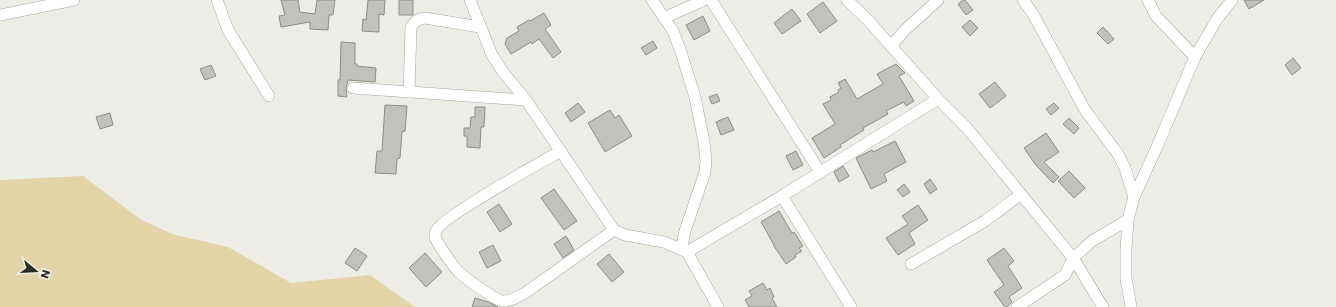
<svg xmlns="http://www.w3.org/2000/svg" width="1336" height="307" viewBox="0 0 1336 307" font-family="Poppins,sans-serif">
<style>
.green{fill:#e3d5a8}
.building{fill:#c3c1bc;stroke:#8d8c86}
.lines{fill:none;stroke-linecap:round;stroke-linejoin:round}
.street-casing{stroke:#a8a6a0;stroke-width:12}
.street{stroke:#fff;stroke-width:11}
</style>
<rect width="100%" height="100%" fill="#eeece6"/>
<!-- green -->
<polygon class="green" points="83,176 140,219 172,234 228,247 291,283 370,275 415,307 0,307 0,180"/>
<!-- building -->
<g class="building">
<polygon points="281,0 298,0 300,12 315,14 317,0 335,0 333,15 329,15 328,30 310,29 310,22 281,27 279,16 285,15"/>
<polygon points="368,0 385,0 384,15 379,14 379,32 362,31 363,19 366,20"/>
<rect x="399" y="0" width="14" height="15"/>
<polygon points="963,0 965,0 973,10 966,15 958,4"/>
<polygon points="1244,0 1264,0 1249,9"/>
<polygon points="823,2 837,21 820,33 807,14"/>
<polygon points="792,9 801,21 782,34 774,23"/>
<polygon points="544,13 551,25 545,29 561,52 553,58 539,39 532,44 531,42 511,54 505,44 507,38 519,31 517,27 529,20 530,21"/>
<polygon points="703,16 710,31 694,40 686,25"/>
<polygon points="970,20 978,28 970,36 962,27"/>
<polygon points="1103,27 1114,39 1108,44 1097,33"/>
<polygon points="653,41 657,48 646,55 641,48"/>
<polygon points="341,42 355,43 355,64 357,64 357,66 376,68 375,82 348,80 346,88 347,97 338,96 338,80 340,80"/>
<polygon points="1293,58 1301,68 1292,75 1285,65"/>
<polygon points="896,64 905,73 899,76 914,101 906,106 904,102 886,111 888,114 863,128 864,130 840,145 841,147 824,158 812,138 835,124 823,104 831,100 830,97 839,92 838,90 841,88 838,83 845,79 857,99 883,84 877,74"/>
<polygon points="211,65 216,76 205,80 200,69"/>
<polygon points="995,82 1006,96 990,108 979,94"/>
<polygon points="717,94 720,101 712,104 709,97"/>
<polygon points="578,103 585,112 571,122 565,113"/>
<polygon points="1054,103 1059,108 1051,115 1046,109"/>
<polygon points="385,105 407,106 405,131 402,132 400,158 397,159 396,174 375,173 377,151 382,151"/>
<polygon points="475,107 485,107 484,127 481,127 480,148 467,147 467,136 464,136 464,128 470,128 471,117 475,117"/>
<polygon points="610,110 615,118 619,115 632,136 605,152 588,123"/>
<polygon points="110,113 113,125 100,129 96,117"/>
<polygon points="728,117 734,130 721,135 716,122"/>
<polygon points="1069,118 1079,128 1074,134 1063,124"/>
<polygon points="1046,133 1059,152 1044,162 1059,177 1053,183 1035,164 1024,148"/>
<polygon points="895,141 906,162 884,174 887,181 871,189 856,158 872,150 873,152"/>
<polygon points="796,151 803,165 793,170 786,156"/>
<polygon points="843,166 849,176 839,182 834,172"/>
<polygon points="1069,171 1085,188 1074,198 1058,181"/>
<polygon points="930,179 937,189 930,194 924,184"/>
<polygon points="904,184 910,192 903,197 897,190"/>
<polygon points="554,189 577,221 564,230 541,198"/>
<polygon points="499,204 512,224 500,232 487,212"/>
<polygon points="918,205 928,220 909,233 915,244 898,255 886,238 908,224 902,216"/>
<polygon points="779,211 792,233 794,232 803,246 799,248 802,251 795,255 796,257 786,264 774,246 774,245 761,222"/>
<polygon points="566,236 574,250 563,258 554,244"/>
<polygon points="493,245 501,261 487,268 479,252"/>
<polygon points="355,248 367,256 357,271 345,263"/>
<polygon points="1004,248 1014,261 1008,266 1022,288 1009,297 1012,302 1007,307 1005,307 994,292 1004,285 987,260"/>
<polygon points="425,253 442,272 426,287 409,268"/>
<polygon points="609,254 624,272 612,282 597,264"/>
<polygon points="763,283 767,290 770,288 774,297 772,298 777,307 749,307 745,300 752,296 749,291"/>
<polygon points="475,298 488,302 498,307 472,307"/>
</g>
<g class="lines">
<defs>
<g id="street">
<polyline points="217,0 228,30 269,96"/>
<polyline points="470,0 492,55 503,72 526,100 614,230 625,235 664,242 687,252 718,307"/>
<polyline points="652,0 673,31 680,49 695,97 704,142 706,161 705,172 684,234 682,250"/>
<polyline points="711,0 820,172"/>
<polyline points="847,0 867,19 938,99 967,128 1073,258 1103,307"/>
<polyline points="1023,0 1033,14 1085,110 1118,154 1125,168 1134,197"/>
<polyline points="1148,0 1156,16 1195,57"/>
<polyline points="0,15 74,0"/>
<polyline points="664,18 704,0"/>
<polyline points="891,46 905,30 938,0"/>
<polyline points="353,88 526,100"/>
<path d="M409 92 411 27C415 21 418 19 425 18L480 27"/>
<path d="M561 151C543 161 440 218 436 231 435 233 435 235 435 237 437 243 454 268 459 272 466 279 494 299 502 301 511 302 518 296 525 293L614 230"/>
<polyline points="782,196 851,307"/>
<polyline points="687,252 782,196 938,99"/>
<polyline points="911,264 985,221 1020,195"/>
<polyline points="1017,307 1065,275 1073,258 1092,241 1128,220"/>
<polyline points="1131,307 1126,278 1126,249 1128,220 1134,197 1156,149 1195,57 1217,19 1232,0"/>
</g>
</defs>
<!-- street casing -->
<use href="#street" class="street-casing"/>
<!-- street -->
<use href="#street" class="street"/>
</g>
<!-- north arrow -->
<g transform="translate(36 271) rotate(108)" stroke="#eeece6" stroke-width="3" paint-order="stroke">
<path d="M0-3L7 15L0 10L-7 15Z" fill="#2a2a27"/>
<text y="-6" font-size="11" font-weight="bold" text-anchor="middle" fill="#2a2a27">N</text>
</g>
</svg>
